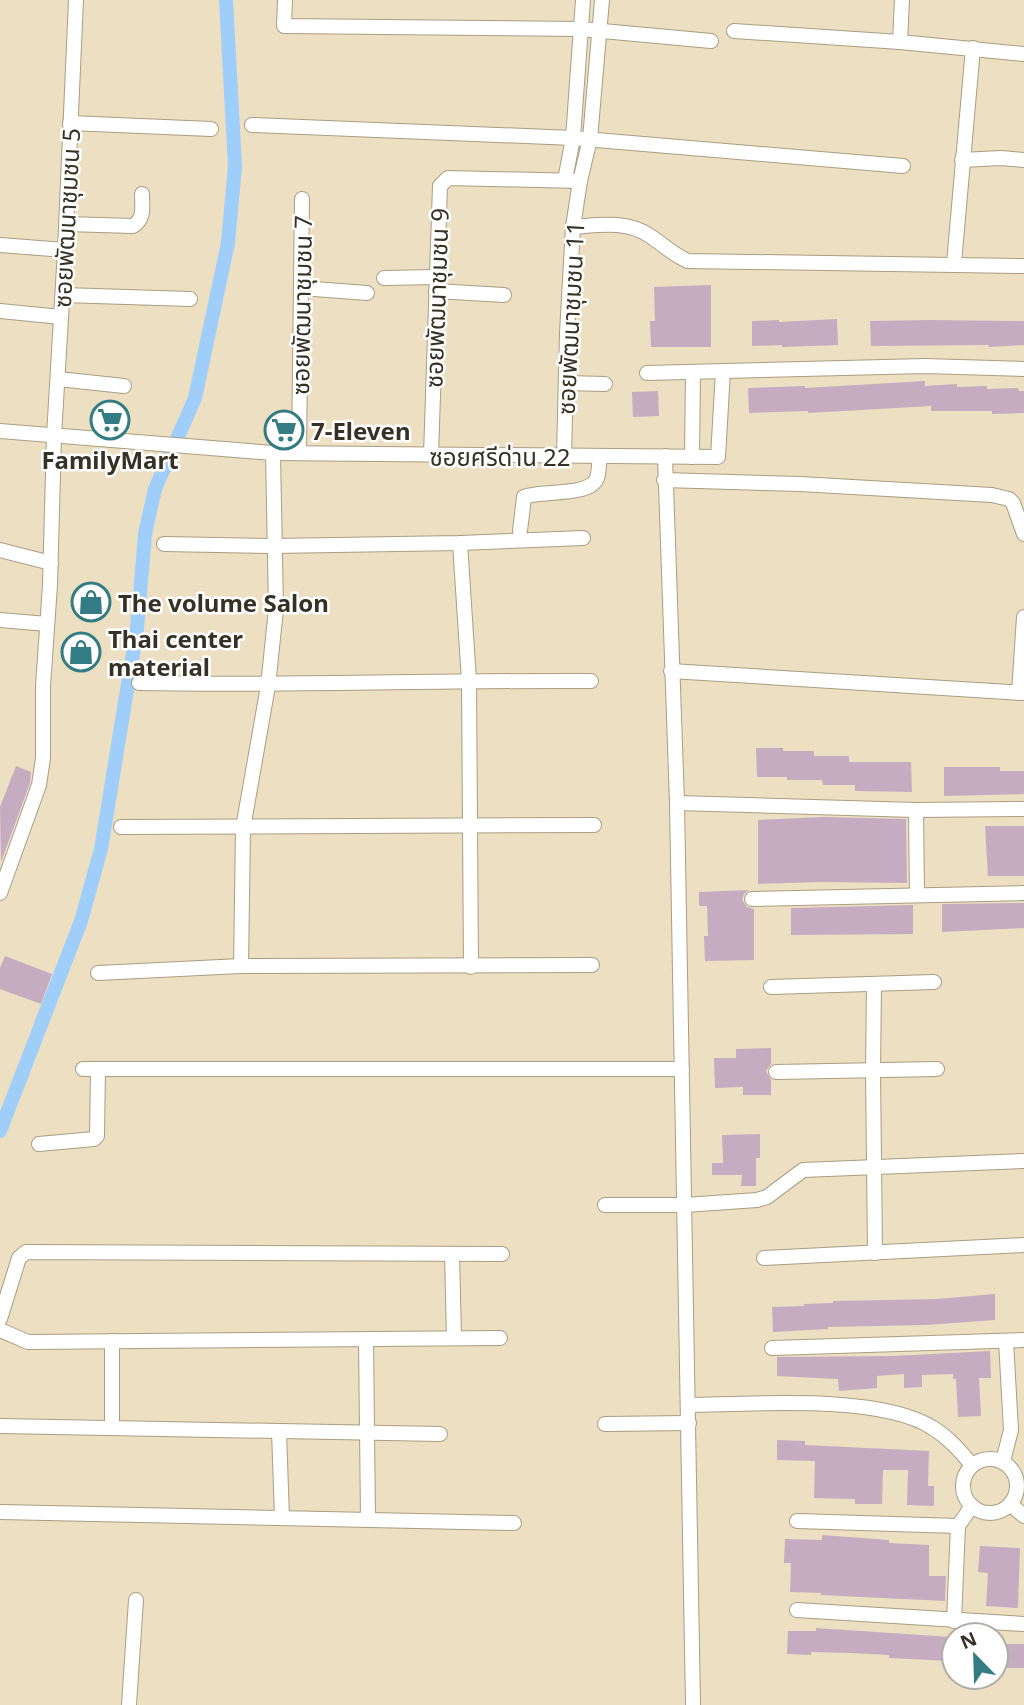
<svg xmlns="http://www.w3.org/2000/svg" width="1024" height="1705" viewBox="0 0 1024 1705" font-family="'Noto Sans','Noto Sans Thai',sans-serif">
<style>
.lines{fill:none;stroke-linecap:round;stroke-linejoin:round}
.canal{stroke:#9fcefb;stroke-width:14}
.building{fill:#c6acc1}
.street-casing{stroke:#ab9d82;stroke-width:16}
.street{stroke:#fff;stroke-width:14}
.labels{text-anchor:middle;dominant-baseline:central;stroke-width:5;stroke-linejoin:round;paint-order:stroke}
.street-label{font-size:24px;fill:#363125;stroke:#fff}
.poi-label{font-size:24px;font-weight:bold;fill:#363125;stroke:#fff;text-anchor:start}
</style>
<rect width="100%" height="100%" fill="#eddfc2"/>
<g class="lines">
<!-- canal -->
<polyline class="canal" points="0,1131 81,921 101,849 137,629 145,534 155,489 195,398 228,243 235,166 226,0"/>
</g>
<!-- building -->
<g class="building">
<polygon points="711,285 711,347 651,347 650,321 655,321 654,287"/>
<polygon points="837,319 838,345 782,347 782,345 752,346 752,321 779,320 779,322"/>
<polygon points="928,320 1024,321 1024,345 989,347 989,345 871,346 870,321"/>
<polygon points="925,381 925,386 957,384 957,387 987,386 987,389 1018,388 1019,391 1024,391 1024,413 992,414 992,411 931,411 931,406 808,413 808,411 749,413 748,388 805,386 805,388"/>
<polygon points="658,391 659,416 633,417 632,392"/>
<polygon points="756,748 783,748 783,751 814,751 814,756 849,756 849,762 911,762 912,792 855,791 855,785 823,785 822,780 787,780 787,777 757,777"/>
<polygon points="16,766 31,772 30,783 1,862 0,807"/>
<polygon points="944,767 1000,767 1000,771 1024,771 1024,794 944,796"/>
<polygon points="823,817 906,819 907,883 821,882 758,884 758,820"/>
<polygon points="985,826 1024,826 1024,876 988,876"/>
<polygon points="749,890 744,894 742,900 747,907 754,909 754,960 705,961 704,936 708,936 707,906 699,906 699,892"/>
<polygon points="1024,903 1024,928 942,932 942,904"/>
<polygon points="913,905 913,934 791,935 791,908"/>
<polygon points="5,956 52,974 41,1004 0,989 0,968"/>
<polygon points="771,1048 771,1064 766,1071 771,1080 771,1095 743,1095 743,1087 715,1088 714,1058 736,1058 736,1049"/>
<polygon points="760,1134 760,1158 756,1158 756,1186 741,1186 742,1175 712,1175 712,1163 723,1163 722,1135"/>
<polygon points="995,1294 995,1320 926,1325 828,1327 828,1329 773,1332 772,1307 804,1306 804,1304 833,1303 833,1301 936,1299"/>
<polygon points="990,1351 991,1378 979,1378 981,1416 958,1417 956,1379 953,1379 953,1374 922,1375 922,1387 904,1388 904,1374 877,1376 877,1388 839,1391 838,1379 777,1376 777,1357 894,1356"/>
<polygon points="777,1440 805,1441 805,1445 929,1451 928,1486 934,1486 934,1506 907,1505 908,1470 883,1470 882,1504 855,1504 855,1499 814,1498 815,1461 777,1460"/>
<polygon points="822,1535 889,1540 889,1543 929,1545 929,1576 946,1576 945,1601 821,1595 821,1593 790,1592 791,1563 784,1563 785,1539 822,1540"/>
<polygon points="980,1546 1020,1548 1018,1608 986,1606 988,1573 978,1572"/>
<polygon points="816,1628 951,1637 950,1661 889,1658 889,1655 850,1653 811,1652 811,1655 787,1654 788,1631 816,1631"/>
<polygon points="1006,1644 1024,1644 1024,1668 1005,1668"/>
</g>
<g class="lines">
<defs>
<g id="street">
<polyline points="285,0 284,26 581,29 711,41"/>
<polyline points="734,31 900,42 1024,54"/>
<polyline points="900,42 902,0"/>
<polyline points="70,123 211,129"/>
<polyline points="252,125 573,138 903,166"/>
<polyline points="962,160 1001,158 1024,160"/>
<polyline points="565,180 573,138 583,0"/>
<path d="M66 224 133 226C145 219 142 206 142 194"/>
<path d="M573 227C599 225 627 220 650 236 664 245 673 255 688 261L1024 266"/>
<polyline points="0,245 65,250"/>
<polyline points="954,263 973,48"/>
<polyline points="384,278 437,277"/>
<polyline points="301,288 367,293"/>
<polyline points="436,291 504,295"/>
<polyline points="63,295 190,299"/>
<polyline points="0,311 61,317"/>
<polyline points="647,373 925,366 1024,369"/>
<polyline points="58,379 124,386"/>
<polyline points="566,383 605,384"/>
<polyline points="0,431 273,453 718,457 723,371"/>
<polyline points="299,453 302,199"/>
<polyline points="431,455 440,186 448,178 580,181"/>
<polyline points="564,456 567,333 573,227 580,181 590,139 602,0"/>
<polyline points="665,456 677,803 693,1705"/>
<polyline points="692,457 693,372"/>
<polyline points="664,480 800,484 992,495 1009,499 1013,503 1024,534"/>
<path d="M520 531 524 497C541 490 590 497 597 478 599 472 599 463 600 456"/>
<polyline points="460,543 469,681 471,967"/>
<polyline points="164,544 273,546 460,543 583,538"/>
<polyline points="0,550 51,563"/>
<polyline points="0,620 47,624"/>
<polyline points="671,671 1024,693"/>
<path d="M139 683C290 686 440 680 591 681"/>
<polyline points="1019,693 1024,617"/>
<polyline points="677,803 916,810 1024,809"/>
<polyline points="916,810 917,895"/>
<polyline points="121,827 594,825"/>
<polyline points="0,893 39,785 43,758 43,686 50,585 54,436 65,250 76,0"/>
<polyline points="752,899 1024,893"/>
<polyline points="241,966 243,828 268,686 276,609 273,453"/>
<polyline points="98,973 241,966 592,965"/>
<polyline points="874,985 873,1071 875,1253"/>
<polyline points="771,987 934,982"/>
<polyline points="83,1069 682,1069"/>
<polyline points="776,1072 937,1069"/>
<polyline points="39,1144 94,1139 97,1136 98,1069"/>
<polyline points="605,1205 685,1205 757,1200 767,1197 803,1170 1024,1161"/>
<polyline points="452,1254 454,1338"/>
<polyline points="764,1258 1024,1245"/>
<polyline points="0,1319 19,1258 26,1252 502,1254"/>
<polyline points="0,1330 28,1342 500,1338"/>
<polyline points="366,1339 368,1520"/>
<polyline points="112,1341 112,1428"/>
<polyline points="772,1348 1024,1340"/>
<path d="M689 1405C753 1404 880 1394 933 1428 949 1438 960 1451 972 1465"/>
<polyline points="605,1424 689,1423"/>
<polyline points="0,1426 440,1434"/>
<polyline points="279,1431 282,1518"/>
<circle cx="990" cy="1486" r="27"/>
<polyline points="1003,1461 1011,1430 1006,1341"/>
<polyline points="1010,1504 1024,1516"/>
<polyline points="0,1512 514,1523"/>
<polyline points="797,1521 958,1526"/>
<polyline points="797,1610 1024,1624"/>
<polyline points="954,1621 958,1526 972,1506"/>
<polyline points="129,1705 136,1600"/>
</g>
</defs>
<!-- street casing -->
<use href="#street" class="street-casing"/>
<!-- street -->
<use href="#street" class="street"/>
</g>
<!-- icons -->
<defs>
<symbol id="supermarket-ring" viewBox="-11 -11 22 22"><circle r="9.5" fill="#fff" stroke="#337c83" stroke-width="1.5"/><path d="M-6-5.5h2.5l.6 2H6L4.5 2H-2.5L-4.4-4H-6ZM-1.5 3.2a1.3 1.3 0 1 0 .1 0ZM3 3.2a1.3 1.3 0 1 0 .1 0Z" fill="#337c83"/></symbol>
<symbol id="shop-ring" viewBox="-11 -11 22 22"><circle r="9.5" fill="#fff" stroke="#337c83" stroke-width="1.5"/><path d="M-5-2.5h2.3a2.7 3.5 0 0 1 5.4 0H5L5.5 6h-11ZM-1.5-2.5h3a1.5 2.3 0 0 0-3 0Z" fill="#337c83"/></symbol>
</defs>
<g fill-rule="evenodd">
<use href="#supermarket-ring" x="88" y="398" width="44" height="44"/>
<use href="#supermarket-ring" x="262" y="408" width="44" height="44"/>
<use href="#shop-ring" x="69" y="580" width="44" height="44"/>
<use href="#shop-ring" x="59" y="630" width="44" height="44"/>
</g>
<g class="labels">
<!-- street labels -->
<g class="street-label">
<text transform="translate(66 218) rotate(-87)">ซอยพัฒนาชุมชน 5</text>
<text transform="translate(436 298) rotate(-88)">ซอยพัฒนาชุมชน 9</text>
<text transform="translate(301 305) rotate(-89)">ซอยพัฒนาชุมชน 7</text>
<text transform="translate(570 318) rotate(-87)">ซอยพัฒนาชุมชน 11</text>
<text x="500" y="456">ซอยศรีด่าน 22</text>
</g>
<!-- poi labels -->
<g class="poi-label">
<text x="311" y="430">7-Eleven</text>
<text x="110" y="459" text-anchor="middle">FamilyMart</text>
<text x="118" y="602">The volume Salon</text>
<text x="108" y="638">Thai center<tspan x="108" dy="28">material</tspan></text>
</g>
</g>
<!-- north arrow -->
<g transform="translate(975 1656) rotate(337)"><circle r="33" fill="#ffffff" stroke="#afada8" stroke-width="2"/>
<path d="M0-5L12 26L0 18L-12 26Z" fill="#337c83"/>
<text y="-10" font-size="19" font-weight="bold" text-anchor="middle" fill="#363125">N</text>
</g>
</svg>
